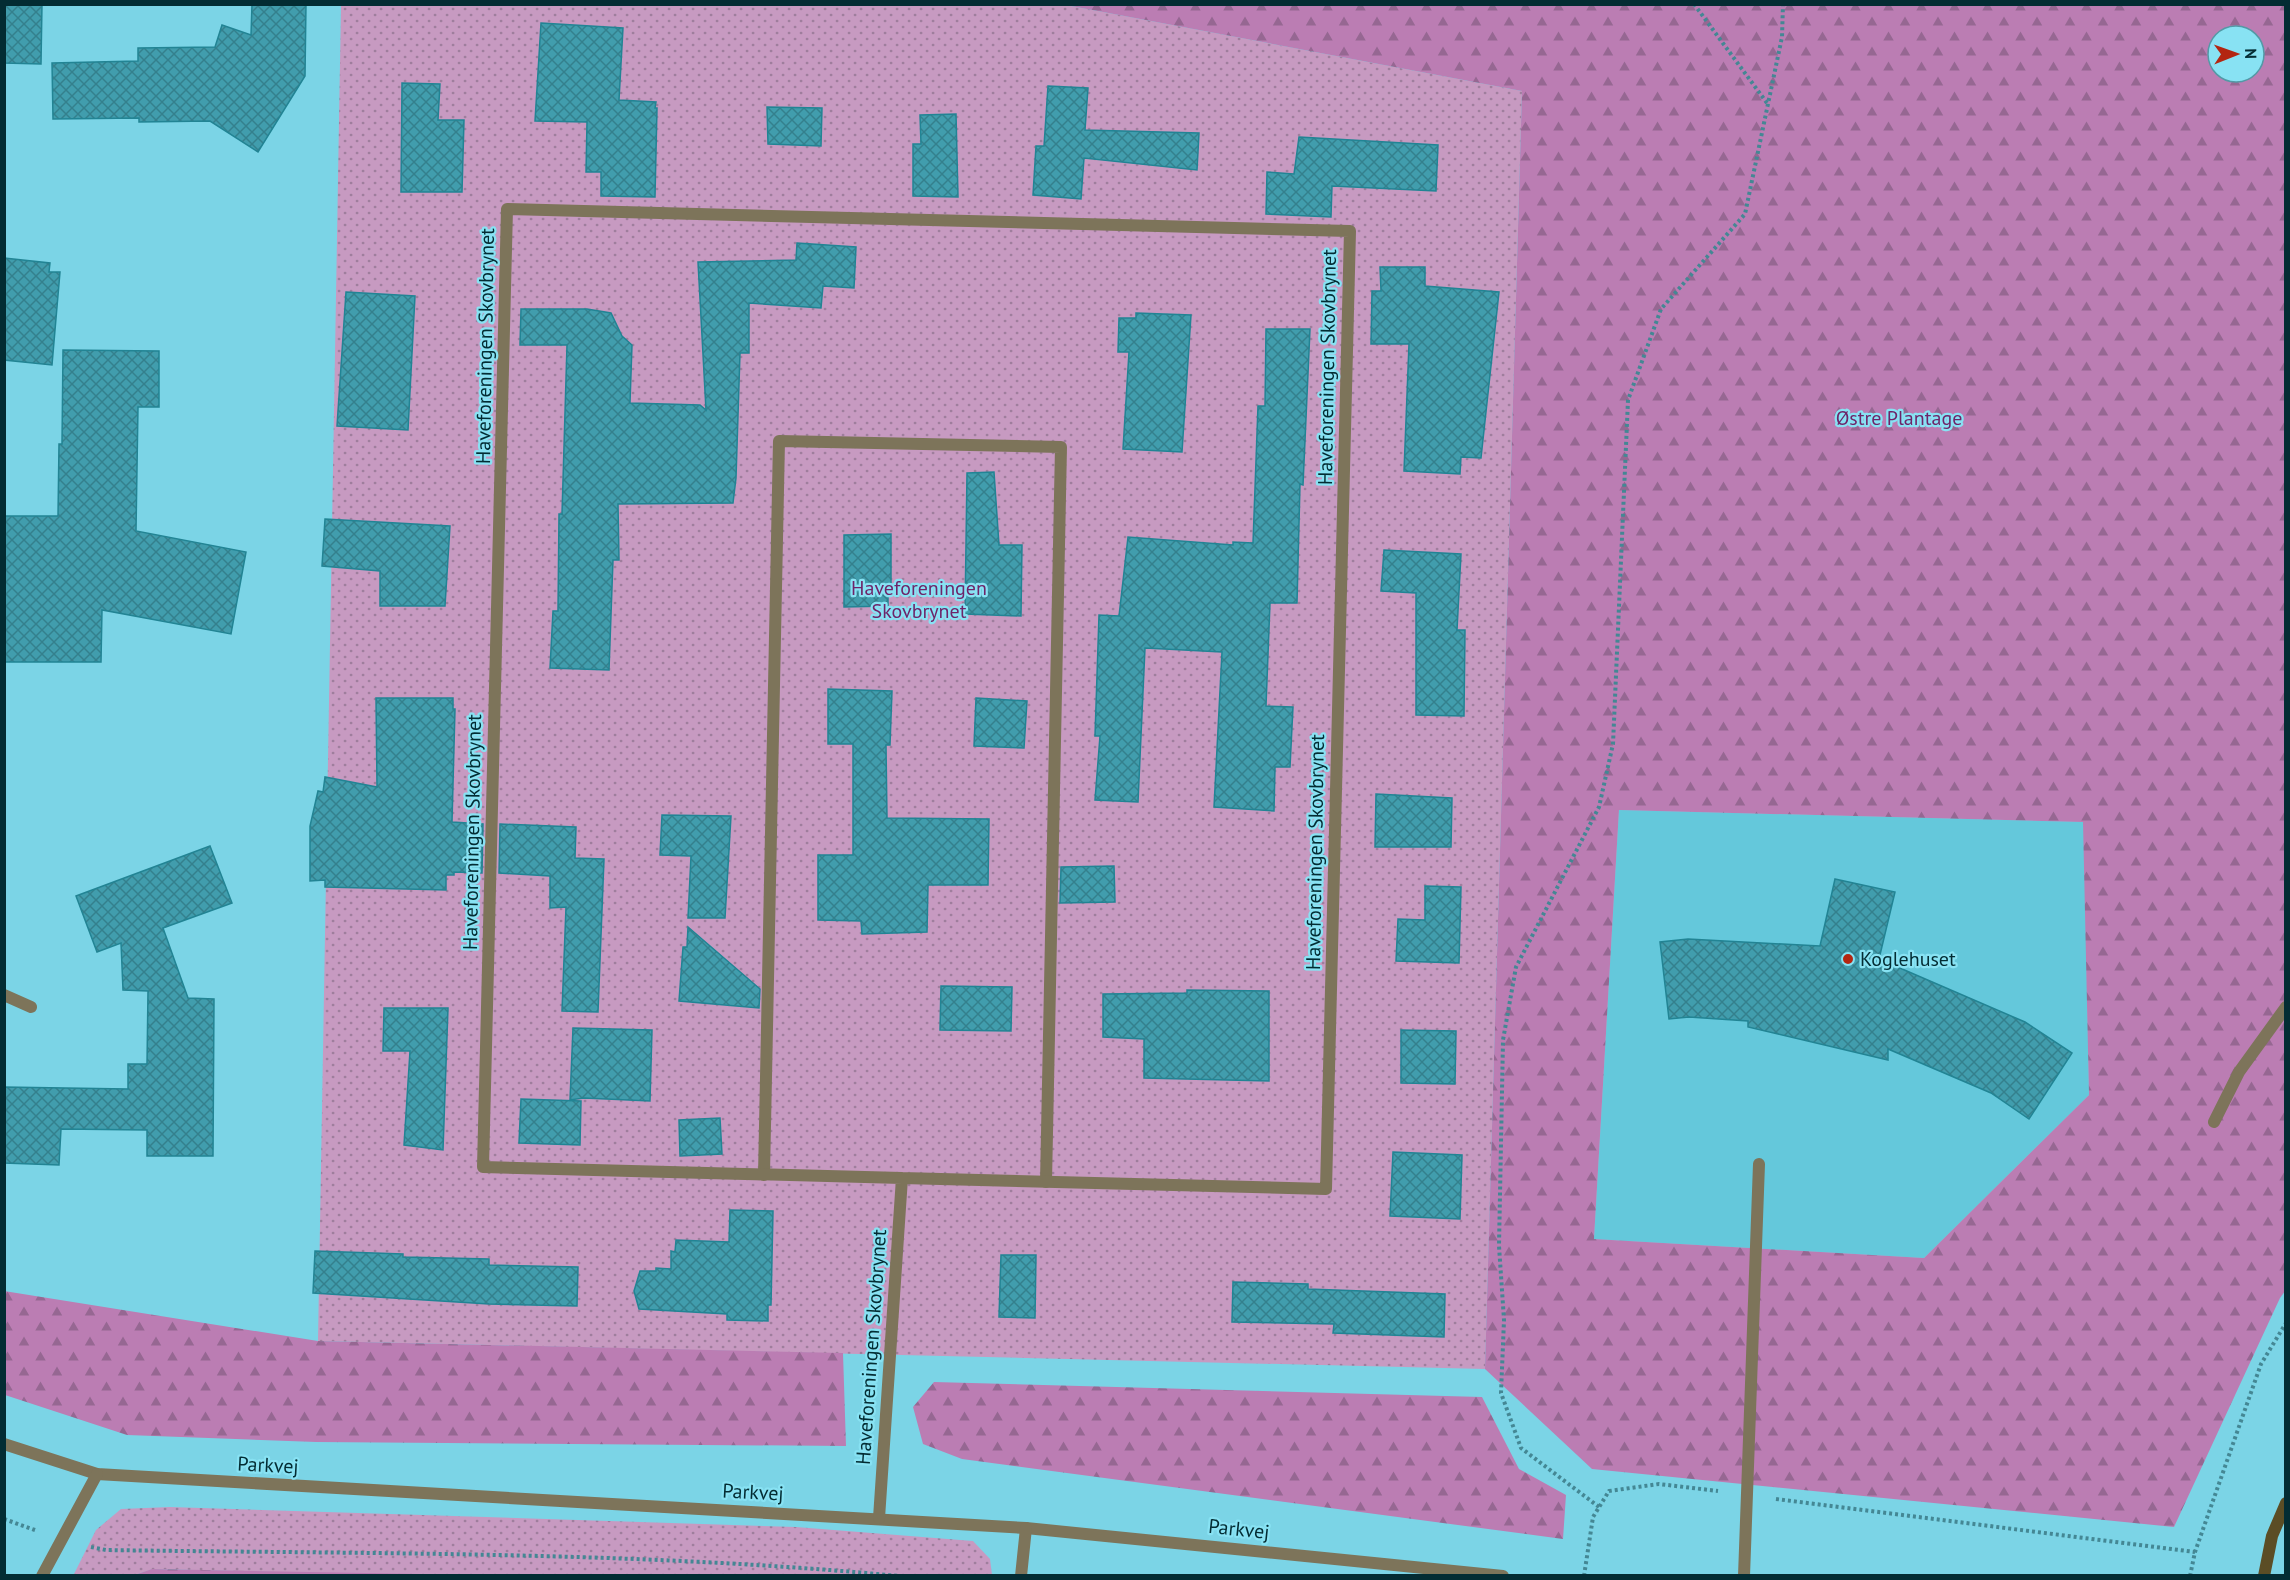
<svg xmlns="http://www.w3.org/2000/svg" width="2290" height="1580" viewBox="0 0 2290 1580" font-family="'PT Sans',sans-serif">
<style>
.built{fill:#64c8db}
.grass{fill:url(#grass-dots)}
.forest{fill:url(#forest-firs);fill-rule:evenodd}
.building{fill:url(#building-cross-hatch);stroke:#228494;stroke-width:1.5}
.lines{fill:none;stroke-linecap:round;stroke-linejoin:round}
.path{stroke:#448794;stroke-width:4;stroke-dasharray:3 3;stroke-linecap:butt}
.lane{stroke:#7d745a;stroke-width:12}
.street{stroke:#7d745a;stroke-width:12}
.secondary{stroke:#5b4d25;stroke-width:12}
.poi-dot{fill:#b32611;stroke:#88e2f3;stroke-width:2}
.labels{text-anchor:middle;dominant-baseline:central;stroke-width:4.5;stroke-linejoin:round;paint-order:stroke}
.street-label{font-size:20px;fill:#032c33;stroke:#88e2f3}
.park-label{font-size:20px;fill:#6e2468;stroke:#88e2f3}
.poi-label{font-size:20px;fill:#032c33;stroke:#88e2f3;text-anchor:start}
</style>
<defs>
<pattern id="grass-dots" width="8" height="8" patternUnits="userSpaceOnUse" patternTransform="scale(1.5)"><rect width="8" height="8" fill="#c79ac1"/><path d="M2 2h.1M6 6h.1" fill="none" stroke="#9f7e9d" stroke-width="1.8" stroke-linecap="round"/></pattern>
<pattern id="forest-firs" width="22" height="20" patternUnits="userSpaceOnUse" patternTransform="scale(1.5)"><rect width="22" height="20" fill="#bb7db3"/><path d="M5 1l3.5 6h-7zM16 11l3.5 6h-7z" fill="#966792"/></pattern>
<pattern id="building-cross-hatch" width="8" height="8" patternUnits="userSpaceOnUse" patternTransform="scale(1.5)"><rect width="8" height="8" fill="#419dad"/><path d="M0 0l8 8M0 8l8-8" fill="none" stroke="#34808d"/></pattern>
</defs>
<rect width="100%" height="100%" fill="#7bd4e6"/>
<!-- built -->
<polygon class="built" points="1619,810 2084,822 2089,1095 1924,1258 1594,1239"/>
<!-- grass -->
<g class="grass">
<polygon points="341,5 1066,5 1522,91 1485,1369 318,1341"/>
<polygon points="170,1507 796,1527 973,1541 990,1559 992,1575 441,1576 153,1569 135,1575 73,1576 96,1530 121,1509"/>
</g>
<!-- forest -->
<g class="forest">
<path d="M1066 5H2285V1291L2280 1298 2174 1527 1592 1469 1485 1369 1522 91ZM2218 36H2254V72H2218ZM1619 810 2083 822 2089 1095 1924 1258 1594 1239Z"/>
<polygon points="4,1291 318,1341 843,1353 846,1446 316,1442 127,1435 5,1395"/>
<polygon points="934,1382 1482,1397 1519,1469 1566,1495 1563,1539 962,1459 923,1444 913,1407"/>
<polygon points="152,1569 421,1574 441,1575 135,1575"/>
</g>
<!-- building -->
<g class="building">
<polygon points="4,4 42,4 41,64 4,63"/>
<polygon points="252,4 306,4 305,76 258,152 210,121 139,122 139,118 53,119 52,63 138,61 138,48 215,47 222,25 251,35"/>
<polygon points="541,23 623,28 619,100 656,102 655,108 657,108 655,197 601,196 601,172 586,172 587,122 535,121"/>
<polygon points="402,83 440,84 438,120 464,120 462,192 401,192"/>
<polygon points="1048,86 1088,88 1085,130 1199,133 1197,170 1084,158 1081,199 1033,195 1036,146 1044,146"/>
<polygon points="767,107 822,108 821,146 768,144"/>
<polygon points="956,114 958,197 913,196 913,144 921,144 920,115"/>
<polygon points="1299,137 1438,145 1436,191 1332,186 1331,217 1266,214 1267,172 1294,174"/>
<polygon points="797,243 856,247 854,288 823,286 821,308 749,303 749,353 740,353 736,478 733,503 618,504 619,560 613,560 609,670 550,668 553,611 558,611 559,514 562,514 567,345 520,345 521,309 587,309 611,313 622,336 632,345 630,403 700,405 706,410 698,262 796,260"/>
<polygon points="4,258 50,263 49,272 60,272 52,365 4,360"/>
<polygon points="1380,267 1425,267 1425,286 1499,292 1481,458 1461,457 1460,474 1404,471 1409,344 1371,344 1372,291 1381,291"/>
<polygon points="346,292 415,296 408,430 337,426"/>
<polygon points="1136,313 1191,315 1182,452 1123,449 1129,352 1118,352 1119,318 1136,318"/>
<polygon points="1266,329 1310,329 1303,485 1300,484 1297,603 1270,603 1266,706 1293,707 1290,767 1275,767 1274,811 1214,807 1222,652 1145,648 1138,802 1095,800 1100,736 1095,736 1099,615 1119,616 1128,537 1233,545 1233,542 1253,543 1258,406 1265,406"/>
<polygon points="63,350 159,351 159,407 138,407 136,531 246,552 231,634 102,610 101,662 4,662 4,516 58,516 59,444 62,444"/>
<polygon points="994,472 999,545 1022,545 1021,616 965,614 967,473"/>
<polygon points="325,519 450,526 445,606 380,606 380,571 322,566"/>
<polygon points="891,534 891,588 888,588 888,606 844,607 844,535"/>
<polygon points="1384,550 1461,554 1457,630 1465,630 1464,716 1416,715 1416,593 1381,591"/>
<polygon points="828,689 892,691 890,745 886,745 887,818 989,819 988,885 928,885 927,932 862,934 861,921 818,920 818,855 853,855 853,744 828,744"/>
<polygon points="376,698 453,698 453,709 455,709 452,822 483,824 482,873 454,872 454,875 446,875 446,890 325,887 325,880 310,881 310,826 318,791 323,792 325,777 377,787"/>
<polygon points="976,698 1027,701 1024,748 974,746"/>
<polygon points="1376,794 1452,798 1451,847 1375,847"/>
<polygon points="662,815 731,816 725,918 688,918 691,856 660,855"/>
<polygon points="500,824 576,827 575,858 604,859 598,1012 562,1011 566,907 550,908 550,876 499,873"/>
<polygon points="210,846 232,903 163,928 188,998 214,999 213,1156 147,1156 147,1130 61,1129 59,1165 4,1163 4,1087 128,1089 128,1064 147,1064 148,991 123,990 121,943 97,952 76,896"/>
<polygon points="1114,866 1115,902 1060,903 1061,867"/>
<polygon points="1835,879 1895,892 1879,959 2025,1022 2072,1053 2029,1119 1991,1093 1888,1049 1888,1060 1748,1027 1748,1021 1689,1017 1669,1019 1660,942 1688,939 1820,946"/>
<polygon points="1425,886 1461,887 1459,963 1396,961 1398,919 1425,920"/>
<polygon points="688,927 760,989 759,1008 679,1001 683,947 687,947"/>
<polygon points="941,986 1012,987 1011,1031 940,1030"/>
<polygon points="1187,990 1269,991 1269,1081 1144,1078 1144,1039 1103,1037 1103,994 1187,993"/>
<polygon points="384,1008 448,1008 443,1150 404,1145 410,1051 383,1051"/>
<polygon points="573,1028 652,1030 650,1101 584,1098 570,1100"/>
<polygon points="1401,1030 1456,1031 1455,1084 1401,1083"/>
<polygon points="521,1099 581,1101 580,1145 519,1143"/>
<polygon points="720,1118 722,1154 680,1156 679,1120"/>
<polygon points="1393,1152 1462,1155 1460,1219 1390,1216"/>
<polygon points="730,1210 773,1211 771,1305 768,1305 768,1321 727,1320 727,1314 639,1309 634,1291 640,1271 656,1271 656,1268 671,1269 671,1251 675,1252 676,1240 729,1242"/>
<polygon points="315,1251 403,1254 403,1257 489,1259 489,1265 578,1267 577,1306 489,1304 313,1293"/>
<polygon points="1001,1255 1036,1255 1035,1318 999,1317"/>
<polygon points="1233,1282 1308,1284 1308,1289 1445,1294 1444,1337 1333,1333 1334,1324 1232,1322"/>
</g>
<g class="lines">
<!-- path -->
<g class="path">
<polyline points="1694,4 1767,103"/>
<polyline points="1776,1499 2195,1552"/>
<polyline points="1599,1507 1521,1448 1501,1393 1504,1320 1499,1246 1503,1040 1516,967 1599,807 1613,744 1628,400 1661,309 1745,214 1782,37 1783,4"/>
<polyline points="4,1519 35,1530"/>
<path d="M91 1547 106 1550C371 1554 636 1551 899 1576"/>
<polyline points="1584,1576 1593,1517 1609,1491 1659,1484 1718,1491"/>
<polyline points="2190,1576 2195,1552 2261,1364 2286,1323"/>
</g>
<!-- lane -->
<g class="lane">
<polyline points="2214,1122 2239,1072 2286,1007"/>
<polyline points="1744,1576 1759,1164"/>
</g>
<!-- street -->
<g class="street">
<polyline points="4,995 31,1007"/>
<polyline points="764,1175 779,441 1061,447 1046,1182"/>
<polyline points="4,1444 97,1474 1026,1528 1503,1576"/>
<polyline points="879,1518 902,1178 1326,1189 1350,231 507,209 483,1167 902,1178"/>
<polyline points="42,1576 97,1474"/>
<polyline points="1021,1576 1026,1528"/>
</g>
<!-- secondary -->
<polyline class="secondary" points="2264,1576 2272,1536 2286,1503"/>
</g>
<!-- markers -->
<circle class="poi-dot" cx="1848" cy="959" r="6"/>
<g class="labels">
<!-- street labels -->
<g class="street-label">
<text transform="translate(485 346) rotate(-89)">Haveforeningen Skovbrynet</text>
<text transform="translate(1327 367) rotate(-89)">Haveforeningen Skovbrynet</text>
<text transform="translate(472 832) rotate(-89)">Haveforeningen Skovbrynet</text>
<text transform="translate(1315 852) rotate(-89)">Haveforeningen Skovbrynet</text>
<text transform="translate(871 1347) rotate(-86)">Haveforeningen Skovbrynet</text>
<text transform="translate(268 1465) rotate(3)">Parkvej</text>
<text transform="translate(753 1492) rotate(3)">Parkvej</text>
<text transform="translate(1239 1529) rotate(6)">Parkvej</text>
</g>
<!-- park labels -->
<g class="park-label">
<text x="1899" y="418">Østre Plantage</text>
<text x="919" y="588">Haveforeningen<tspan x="919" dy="23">Skovbrynet</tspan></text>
</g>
<!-- poi labels -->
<g class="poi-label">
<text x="1860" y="959">Koglehuset</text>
</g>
</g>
<!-- border -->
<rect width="2290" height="1580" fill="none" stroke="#032c33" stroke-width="12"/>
<!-- north arrow -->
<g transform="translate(2236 54) rotate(89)"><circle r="28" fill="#88e2f3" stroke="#5399a6" stroke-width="1.5"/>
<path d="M0-4.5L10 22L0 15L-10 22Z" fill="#b32611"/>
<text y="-9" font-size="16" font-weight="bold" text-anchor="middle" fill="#032c33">N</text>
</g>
</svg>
